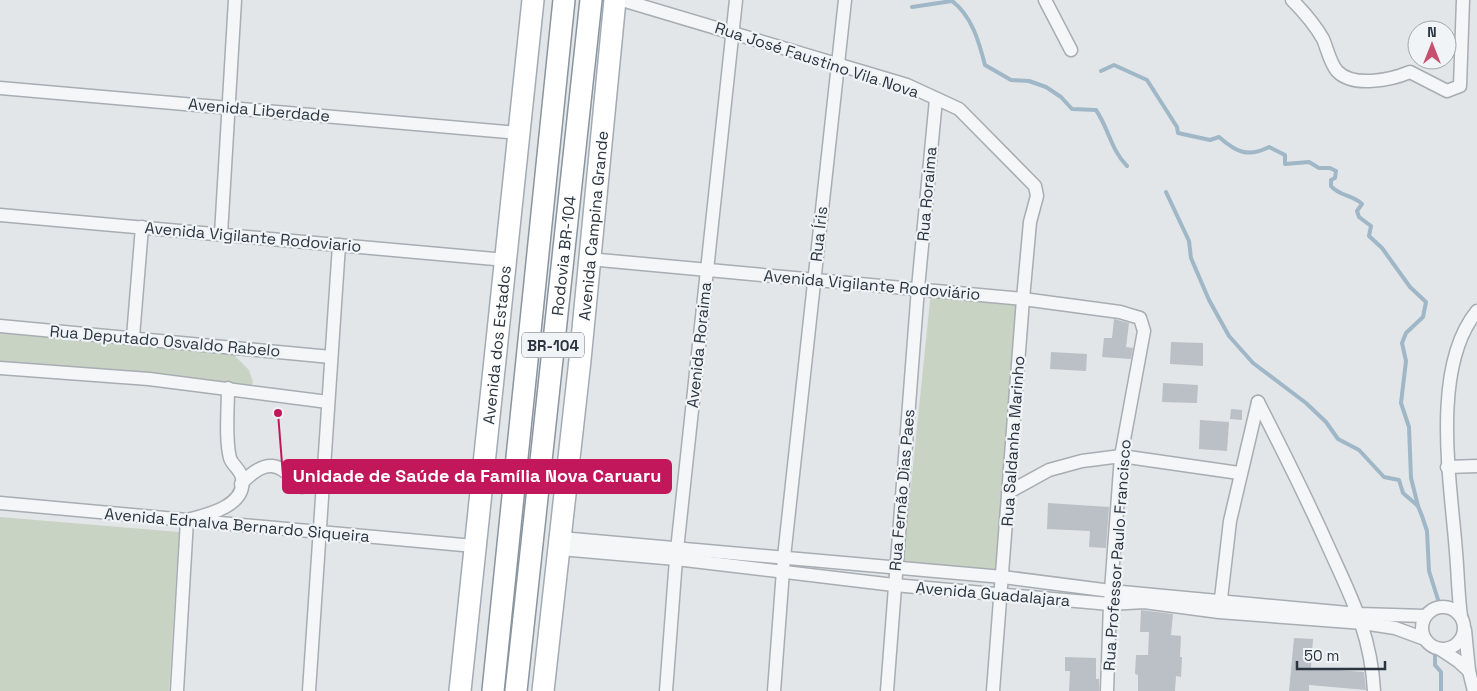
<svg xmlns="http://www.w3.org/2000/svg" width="1477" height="691" viewBox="0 0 1477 691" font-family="'Space Grotesk',sans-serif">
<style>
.green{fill:#c9d3c4}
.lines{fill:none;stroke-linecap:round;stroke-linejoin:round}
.stream{stroke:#a0b7c7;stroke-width:4}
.building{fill:#bac0c6}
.minor-casing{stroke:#a7adb3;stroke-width:15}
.primary-casing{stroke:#a2abb4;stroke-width:24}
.trunk-casing{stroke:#8a959f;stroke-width:24}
.minor{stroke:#f4f6f8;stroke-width:12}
.primary{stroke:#fff;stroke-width:21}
.trunk{stroke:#fff;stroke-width:21}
.labels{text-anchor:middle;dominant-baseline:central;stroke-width:4.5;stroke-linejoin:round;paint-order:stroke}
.shield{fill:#f1f4f7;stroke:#666e77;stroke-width:1}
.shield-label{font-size:15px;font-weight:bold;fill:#2b3540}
.street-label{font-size:16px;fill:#2b3540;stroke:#f1f4f7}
.leader{fill:none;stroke:#c2185b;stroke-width:2}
.callout-dot{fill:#c2185b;stroke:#f1f4f7;stroke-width:2}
.callout{fill:#c2185b;stroke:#c2185b;stroke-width:2}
.callout-label{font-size:18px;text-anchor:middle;font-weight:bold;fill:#fff}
</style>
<rect width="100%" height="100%" fill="#e2e6e9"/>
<!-- green -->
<g class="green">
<polygon points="931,291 1025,303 995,571 903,563"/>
<polygon points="0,332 229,350 249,370 253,382 250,388 0,364"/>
<polygon points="0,517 179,532 169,691 0,691"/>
</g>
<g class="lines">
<!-- stream -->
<g class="stream">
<path d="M912 7 952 1C972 16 979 42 985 65L1011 80 1029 81 1046 87 1061 97 1072 109 1096 110C1109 129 1111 150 1127 166"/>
<path d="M1101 71 1114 65 1147 80 1177 127 1178 133 1210 140 1219 137C1236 152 1248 158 1269 147L1285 155V164L1309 162 1319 168H1330L1336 171 1335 178 1331 180V186C1339 196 1353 195 1362 204L1357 211 1359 217 1371 226 1369 236 1382 248 1410 287 1426 302 1423 317 1406 333 1402 343 1406 361 1401 403 1409 427 1411 478 1418 506"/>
<polyline points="1166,192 1189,241 1191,258 1209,300 1229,336 1253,363 1306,403 1326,422 1338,439 1359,450 1384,477 1399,480 1403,493 1418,506 1422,516 1427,531 1429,571 1440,606"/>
<polyline points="1435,650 1435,665 1441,672 1441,691"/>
</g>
</g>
<!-- building -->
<g class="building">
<polygon points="1114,319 1129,323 1126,347 1133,348 1131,359 1102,357 1104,338 1112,338"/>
<polygon points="1171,342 1203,343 1203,366 1170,364"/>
<polygon points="1051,352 1087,354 1086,371 1050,369"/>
<polygon points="1163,383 1198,385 1197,403 1162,402"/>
<polygon points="1231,409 1242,410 1242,420 1230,419"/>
<polygon points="1200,420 1229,422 1227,451 1199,449"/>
<polygon points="1048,503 1109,507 1106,548 1089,547 1090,531 1047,529"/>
<polygon points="1141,610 1173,614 1171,635 1181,636 1180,657 1182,657 1181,677 1176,676 1175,691 1138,691 1138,675 1135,674 1136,655 1148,655 1149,632 1140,632"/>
<polygon points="1294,638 1313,639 1311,668 1364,672 1366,690 1309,685 1309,691 1289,691"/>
<polygon points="1065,657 1096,658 1096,679 1099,679 1099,691 1069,691 1070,671 1065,671"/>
</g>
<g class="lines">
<defs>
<g id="minor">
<polyline points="622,0 907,85 959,109 1035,186 1037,196 1030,222 1023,299 993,691"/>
<polyline points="1045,0 1071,50"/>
<path d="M1292 0C1303 11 1315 25 1323 39 1327 48 1330 63 1337 71 1353 88 1391 80 1410 72L1447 91 1460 86 1463 0"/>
<polyline points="0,88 519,133"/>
<polyline points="0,215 506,260"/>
<polyline points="221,234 235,0"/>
<polyline points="589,259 1023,299 1120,312 1140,318 1144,331 1121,456 1110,604 1107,691"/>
<polyline points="0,326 331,357"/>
<polyline points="133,337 142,227"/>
<polyline points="0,368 149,379 328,402"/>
<path d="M1258 402C1282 449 1306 497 1328 546 1351 597 1371 634 1374 691"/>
<polyline points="1447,467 1477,466"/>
<path d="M241 484C266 457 279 462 302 487"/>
<polyline points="1009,492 1049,470 1082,461 1121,456 1239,473"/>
<polyline points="0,503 474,546"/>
<polyline points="561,538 1003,577 1111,591 1359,614 1425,616"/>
<polyline points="560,549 676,559 894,585 1110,604 1144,602 1219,612 1363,623 1395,628 1425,639"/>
<circle cx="1443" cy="628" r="21"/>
<polyline points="1220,607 1230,521 1258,402"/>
<path d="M1461 616C1458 595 1458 574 1456 552 1451 484 1430 368 1477 311"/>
<polyline points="1465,630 1469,671 1474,691"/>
<polyline points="1440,649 1458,661 1469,671"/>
<path d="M177 691 187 520C207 515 247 506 242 478 241 470 232 465 230 458 225 439 228 409 228 388"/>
<polyline points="309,691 339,245"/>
<polyline points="666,691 676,559 736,0"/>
<polyline points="774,691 784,557 845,0"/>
<polyline points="887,691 918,288 936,99"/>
</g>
<g id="primary">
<path id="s1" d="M460 691 533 0"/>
<path id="s2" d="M543 691 580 360 615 0"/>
</g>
<g id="trunk">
<polyline points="493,691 564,0"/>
<path id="s3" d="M516 691 591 0"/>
</g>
</defs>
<!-- minor casing -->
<use href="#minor" class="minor-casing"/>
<!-- primary casing -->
<use href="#primary" class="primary-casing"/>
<!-- trunk casing -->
<use href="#trunk" class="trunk-casing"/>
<!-- minor -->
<use href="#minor" class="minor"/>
<!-- primary -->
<use href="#primary" class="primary"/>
<!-- trunk -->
<use href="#trunk" class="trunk"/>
</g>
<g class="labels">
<!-- shield labels -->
<rect class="shield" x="522" y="332.5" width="62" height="25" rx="4"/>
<g class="shield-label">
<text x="553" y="345">BR-104</text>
</g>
<!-- street labels -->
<g class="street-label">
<text transform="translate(817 60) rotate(18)">Rua José Faustino Vila Nova</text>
<text transform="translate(259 110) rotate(5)">Avenida Liberdade</text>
<text transform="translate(927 194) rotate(-85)">Rua Roraima</text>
<text stroke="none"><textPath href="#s2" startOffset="468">Avenida Campina Grande</textPath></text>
<text transform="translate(819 234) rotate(-84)">Rua Íris</text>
<text transform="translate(253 237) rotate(5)">Avenida Vigilante Rodoviario</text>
<text stroke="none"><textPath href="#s3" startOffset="438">Rodovia BR-104</textPath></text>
<text transform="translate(872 285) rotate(5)">Avenida Vigilante Rodoviário</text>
<text transform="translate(165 341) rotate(5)">Rua Deputado Osvaldo Rabelo</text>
<text transform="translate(699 345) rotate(-84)">Avenida Roraima</text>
<text stroke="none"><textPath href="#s1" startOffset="348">Avenida dos Estados</textPath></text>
<text transform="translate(1013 441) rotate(-86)">Rua Saldanha Marinho</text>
<text transform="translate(902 490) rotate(-85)">Rua Fernão Dias Paes</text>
<text transform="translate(237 525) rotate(5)">Avenida Ednalva Bernardo Siqueira</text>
<text transform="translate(1117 555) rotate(-86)">Rua Professor Paulo Francisco</text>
<text transform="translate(993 594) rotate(5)">Avenida Guadalajara</text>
</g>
</g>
<!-- callouts -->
<path class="leader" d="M278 413L283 476"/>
<circle class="callout-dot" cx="278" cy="413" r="5"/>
<rect class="callout" x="283" y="460" width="388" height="33" rx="5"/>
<g class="callout-label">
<text x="477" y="482">Unidade de Saúde da Família Nova Caruaru</text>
</g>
<!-- north arrow -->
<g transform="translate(1432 45)"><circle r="24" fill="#f1f4f7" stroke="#a2a8ae"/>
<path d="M0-4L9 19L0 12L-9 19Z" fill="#c5506f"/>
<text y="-8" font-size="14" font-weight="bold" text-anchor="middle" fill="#2b3540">N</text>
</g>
<!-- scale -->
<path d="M1297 661v8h88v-8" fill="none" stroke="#2b3540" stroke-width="2.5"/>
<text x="1304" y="661" font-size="15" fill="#2b3540" stroke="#f1f4f7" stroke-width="4" paint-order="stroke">50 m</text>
</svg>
